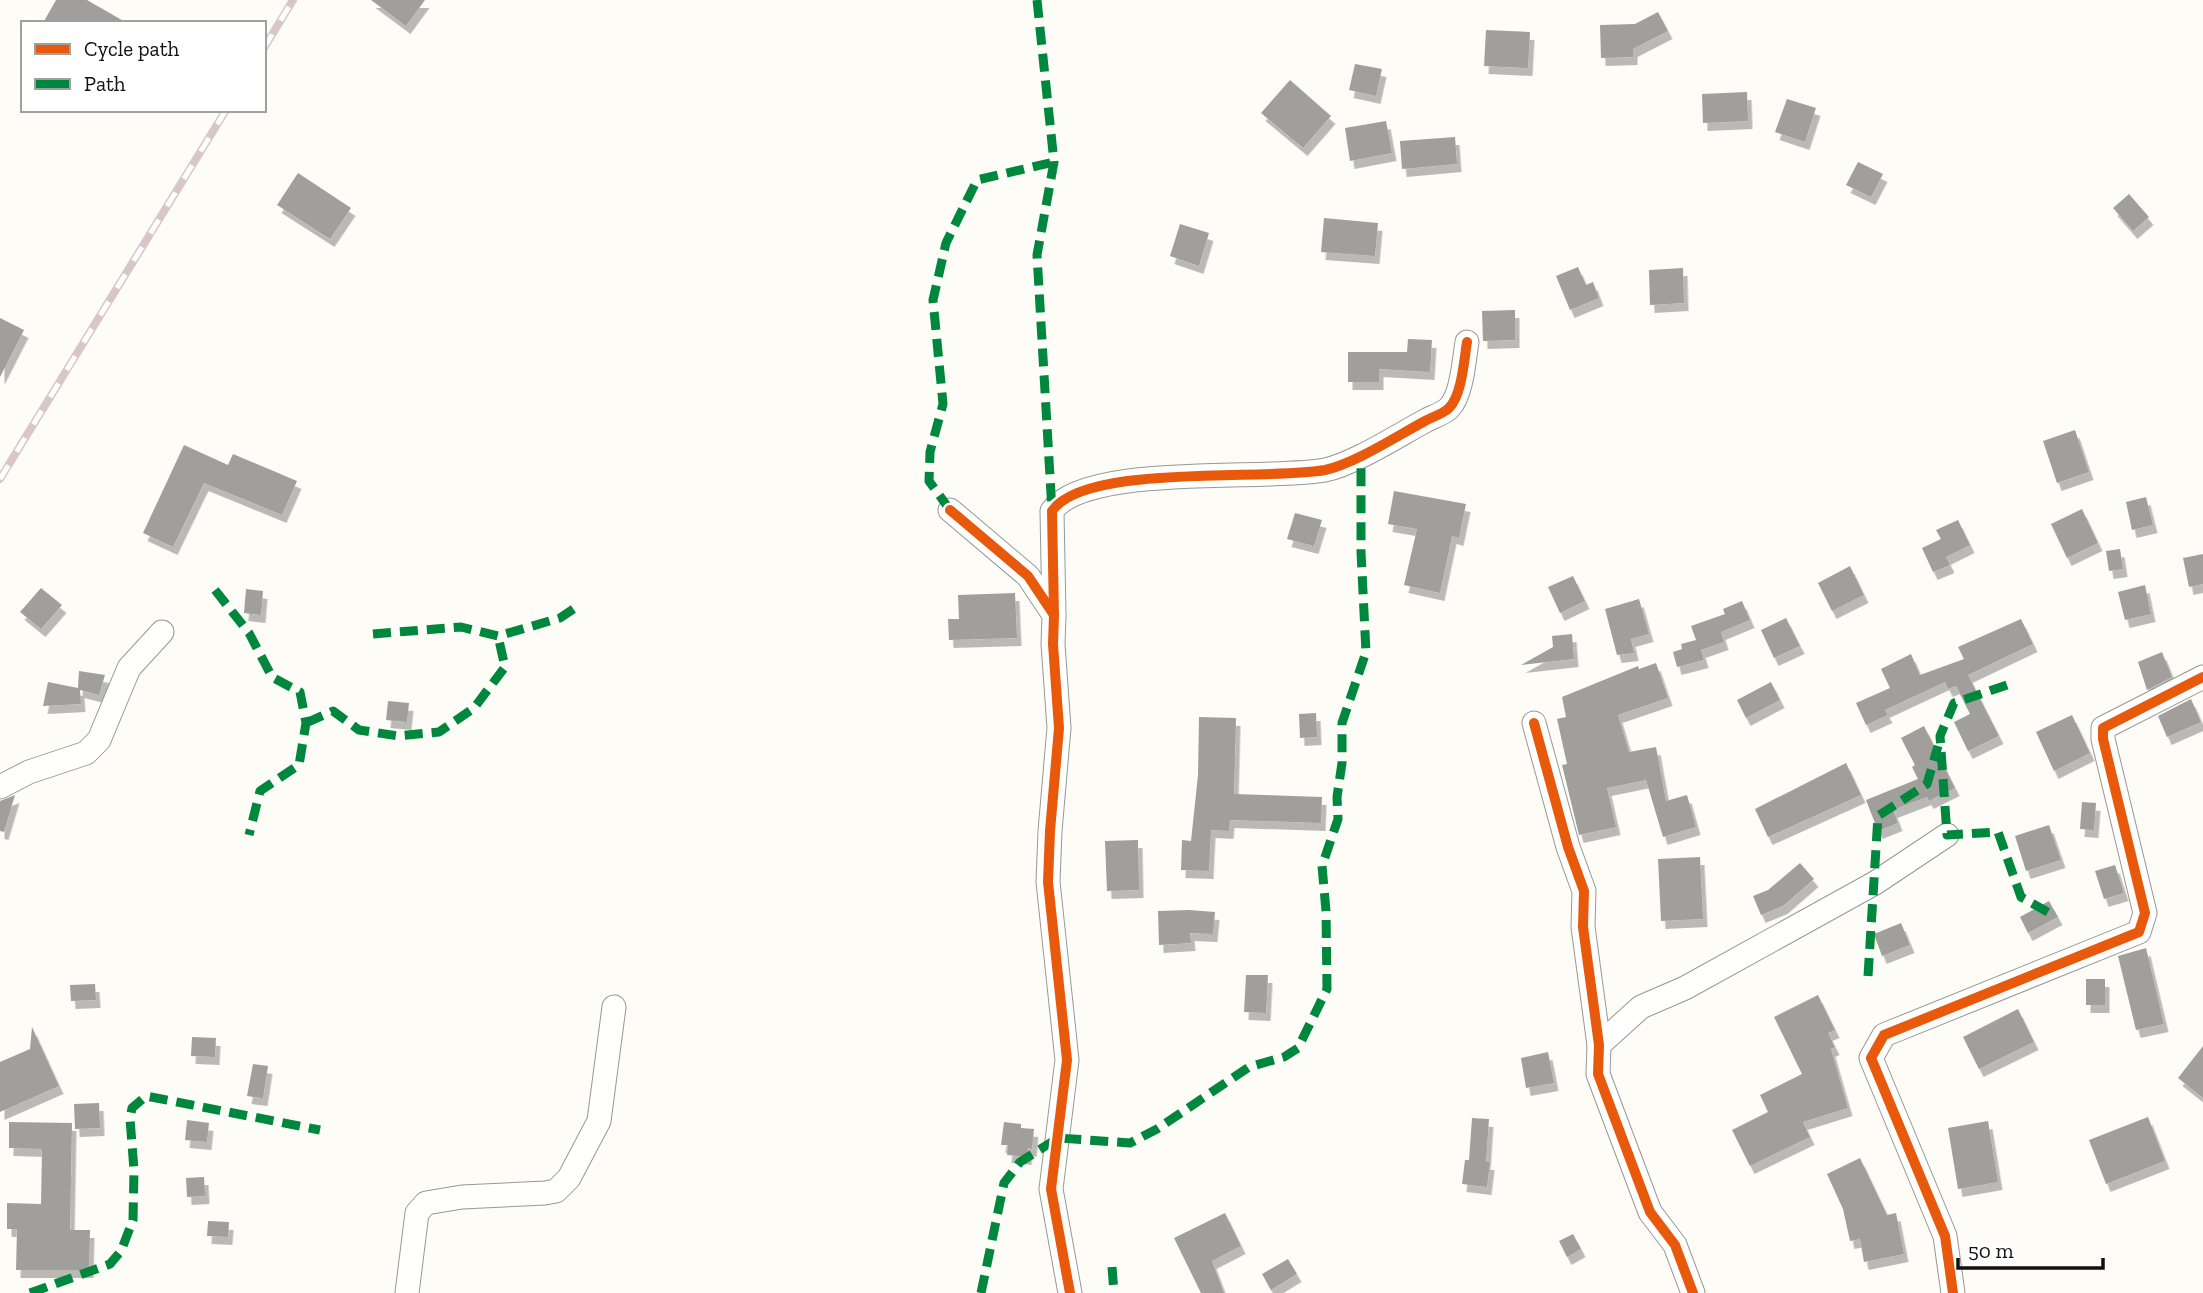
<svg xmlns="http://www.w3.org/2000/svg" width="2203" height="1293" viewBox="0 0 2203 1293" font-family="'Zilla Slab',serif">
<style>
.building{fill:#a19f9c;filter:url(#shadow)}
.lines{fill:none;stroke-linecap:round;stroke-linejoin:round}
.minor-casing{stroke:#979795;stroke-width:25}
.minor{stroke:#fffffe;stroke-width:23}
.rail-casing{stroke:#d9c6c7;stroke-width:8}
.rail{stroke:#fff;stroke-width:5;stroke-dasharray:16;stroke-linecap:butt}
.quiet{stroke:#00873e;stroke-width:9;stroke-dasharray:18 9;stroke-linecap:butt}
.cycleway-casing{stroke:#fff;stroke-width:15}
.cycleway{stroke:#e8590c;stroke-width:10}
</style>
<defs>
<filter id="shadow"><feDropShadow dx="4.5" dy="8" stdDeviation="0" flood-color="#0004"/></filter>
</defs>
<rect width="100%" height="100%" fill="#fdfcf7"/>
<!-- building -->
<g class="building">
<polygon points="56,0 87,0 127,23 43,23"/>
<polygon points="371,0 425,0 406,26"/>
<polygon points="1658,12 1668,31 1633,49 1633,57 1601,58 1600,25 1635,24"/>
<polygon points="1486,30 1530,32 1528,68 1484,66"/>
<polygon points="1355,64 1382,69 1376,96 1349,90"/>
<polygon points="1290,80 1331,116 1303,148 1261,113"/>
<polygon points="1747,92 1748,121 1703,123 1702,94"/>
<polygon points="1787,99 1816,108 1805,142 1775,132"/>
<polygon points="1386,121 1392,153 1350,161 1345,128"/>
<polygon points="1455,137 1457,164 1402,169 1400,141"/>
<polygon points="1858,162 1883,174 1871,197 1846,185"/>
<polygon points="298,173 351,208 330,239 277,205"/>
<polygon points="2129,194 2149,217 2133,231 2113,208"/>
<polygon points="1324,218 1378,223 1375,256 1321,252"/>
<polygon points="1180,224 1209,233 1199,266 1170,256"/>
<polygon points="1578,267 1586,285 1593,282 1599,298 1570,310 1556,276"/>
<polygon points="1683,268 1684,303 1650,305 1649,270"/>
<polygon points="1515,310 1515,340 1483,341 1482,311"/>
<polygon points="0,318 24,330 0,377"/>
<polygon points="1408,339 1432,340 1430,372 1379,369 1379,382 1348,382 1348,352 1407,352"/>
<polygon points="2075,430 2089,472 2057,483 2043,441"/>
<polygon points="184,445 228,465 233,454 297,481 282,515 204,483 173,547 143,533"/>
<polygon points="1394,491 1466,504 1459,538 1452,536 1440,593 1404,585 1417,529 1388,524"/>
<polygon points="2146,497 2153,525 2132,530 2126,502"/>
<polygon points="2082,509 2098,543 2067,558 2051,524"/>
<polygon points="1295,513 1322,520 1314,546 1287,539"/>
<polygon points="1958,520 1970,545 1946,557 1950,565 1933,572 1922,548 1941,539 1936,530"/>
<polygon points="2120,549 2123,569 2109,571 2106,551"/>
<polygon points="2203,554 2203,584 2189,587 2183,558"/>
<polygon points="1850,566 1864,595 1832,611 1818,583"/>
<polygon points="1573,576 1585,601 1560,613 1548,587"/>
<polygon points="2145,585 2151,614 2125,620 2118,592"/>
<polygon points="41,588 62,605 41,629 20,612"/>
<polygon points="246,589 263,591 261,615 244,613"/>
<polygon points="1015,593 1017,638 949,640 948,619 959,619 958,595"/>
<polygon points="1639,599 1649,634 1631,639 1634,653 1617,655 1605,609"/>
<polygon points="1742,601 1750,620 1721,632 1724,642 1701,650 1704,660 1677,667 1673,652 1682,649 1681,644 1696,640 1691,626 1725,614 1723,609"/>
<polygon points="1786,618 1800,646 1774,658 1761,630"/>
<polygon points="2021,619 2033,644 1968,675 1999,736 1968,751 1954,722 1970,714 1956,686 1948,689 1945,682 1885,710 1888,715 1866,725 1856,703 1890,688 1881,669 1911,654 1920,675 1964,659 1958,647"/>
<polygon points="1572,634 1574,659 1521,665 1553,647 1552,636"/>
<polygon points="2162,652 2172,677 2147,690 2138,662"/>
<polygon points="1656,663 1668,698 1618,715 1629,752 1656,747 1666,801 1687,795 1696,827 1663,837 1646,780 1607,788 1616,827 1579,835 1562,765 1567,764 1557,719 1566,717 1562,697 1638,666 1639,669"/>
<polygon points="79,671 105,675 99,695 80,690 81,704 43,706 48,682 78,688"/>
<polygon points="1771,682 1780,700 1746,718 1737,700"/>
<polygon points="2191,699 2201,722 2167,737 2158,716"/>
<polygon points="388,701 409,703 407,722 386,720"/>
<polygon points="1316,713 1317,737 1300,738 1299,714"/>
<polygon points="2072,715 2090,753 2054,771 2036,732"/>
<polygon points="1199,717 1236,718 1234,794 1322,797 1321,823 1230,820 1229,831 1211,830 1209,871 1181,870 1182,840 1191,841 1198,775"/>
<polygon points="1924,726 1955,788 1929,801 1927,797 1893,810 1898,823 1878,831 1866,800 1918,779 1912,767 1915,765 1901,738"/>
<polygon points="1846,763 1861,795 1768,837 1755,809"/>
<polygon points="15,795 4,832 0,831 0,801"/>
<polygon points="2082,802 2096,803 2094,830 2080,829"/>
<polygon points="2049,825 2061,860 2026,871 2015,836"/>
<polygon points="1138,840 1139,890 1107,891 1105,841"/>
<polygon points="1700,857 1703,919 1661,921 1658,859"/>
<polygon points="1800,863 1814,879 1783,906 1761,915 1753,896 1768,890"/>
<polygon points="2115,865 2124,893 2104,899 2095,871"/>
<polygon points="2049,901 2058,917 2028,933 2020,917"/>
<polygon points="1189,910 1215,912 1213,934 1190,933 1191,943 1159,945 1158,911"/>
<polygon points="1901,923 1910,945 1882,956 1874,934"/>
<polygon points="2146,948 2164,1024 2136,1030 2118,956"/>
<polygon points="1246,975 1268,975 1266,1013 1244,1012"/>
<rect x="2086" y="979" width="19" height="26"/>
<polygon points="95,984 96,1000 71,1001 70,985"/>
<polygon points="1818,995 1835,1030 1828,1033 1835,1047 1831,1049 1848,1108 1803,1122 1810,1137 1750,1166 1732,1130 1768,1112 1760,1095 1802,1074 1774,1017"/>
<polygon points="2018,1009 2034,1042 1979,1069 1963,1037"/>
<polygon points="32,1027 59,1086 0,1112 0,1062 30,1049"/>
<polygon points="192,1037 216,1038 215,1057 191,1056"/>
<polygon points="2203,1046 2203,1098 2178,1078"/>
<polygon points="1548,1052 1554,1083 1526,1088 1521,1058"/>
<polygon points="253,1064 268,1066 263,1098 247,1096"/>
<polygon points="99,1103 100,1128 75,1129 74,1104"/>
<polygon points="2148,1117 2165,1161 2106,1184 2089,1140"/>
<polygon points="1472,1118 1489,1119 1486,1162 1490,1162 1487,1187 1462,1184 1465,1160 1469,1160"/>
<polygon points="187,1120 209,1123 207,1142 185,1140"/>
<polygon points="1988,1121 1998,1182 1958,1189 1948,1128"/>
<polygon points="9,1122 72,1123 70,1230 90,1230 89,1270 16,1270 17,1229 7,1229 7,1203 41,1204 42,1149 9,1148"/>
<polygon points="1004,1122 1021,1124 1021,1128 1034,1129 1032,1149 1028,1148 1027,1157 1007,1155 1008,1145 1001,1145"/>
<polygon points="1860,1158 1887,1215 1896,1213 1904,1254 1864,1262 1860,1239 1850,1241 1843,1209 1827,1174"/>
<polygon points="204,1177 205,1196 187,1197 186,1178"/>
<polygon points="1225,1213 1241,1246 1212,1261 1224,1293 1201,1293 1174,1238"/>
<polygon points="208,1221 229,1222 228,1237 207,1236"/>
<polygon points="1573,1234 1581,1249 1567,1257 1559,1241"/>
<polygon points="1288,1259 1297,1274 1271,1290 1262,1274"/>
</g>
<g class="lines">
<defs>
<g id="minor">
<polyline points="950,510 1028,576 1054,615 1053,644 1059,728 1050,831 1048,882 1067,1060 1051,1189 1070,1293"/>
<path d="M1054 615 1052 511C1085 463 1265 481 1325 470 1354 464 1397 436 1425 421 1432 417 1443 414 1449 408 1462 395 1464 360 1467 342"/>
<polyline points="1534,723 1568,847 1584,891 1583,927 1599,1045 1598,1074 1650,1212 1675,1245 1693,1293"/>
<polyline points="0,787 29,772 86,753 99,740 129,668 162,632"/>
<polyline points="1599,1045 1641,1007 1685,988 1875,883 1947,835"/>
<polyline points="407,1293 417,1213 426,1203 462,1197 545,1193 556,1191 569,1178 599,1121 614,1007"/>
<polyline points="1953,1293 1945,1236 1871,1058 1884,1035 2139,932 2145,913 2103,739 2103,728 2203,677"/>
</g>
</defs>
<!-- minor casing -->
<use href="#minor" class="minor-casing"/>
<!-- minor -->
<use href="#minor" class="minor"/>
<defs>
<g id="rail">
<polyline points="264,48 293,0"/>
<polyline points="0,479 226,110"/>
</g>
</defs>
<!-- rail casing -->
<use href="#rail" class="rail-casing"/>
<!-- rail -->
<use href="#rail" class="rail"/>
<!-- quiet -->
<g class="quiet">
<polyline points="1037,0 1054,162 1037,255 1052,511"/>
<polyline points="950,510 929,481 930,452 943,404 933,300 946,243 977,180 1054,162"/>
<polyline points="215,590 249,633 272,677 300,692 306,723 299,765 260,791 249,835"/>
<polyline points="373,634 461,627 498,636 560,618 578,606"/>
<polyline points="2007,685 1954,703 1940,736 1947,835 1998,832 2021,897 2053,915"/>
<polyline points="306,723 333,711 359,730 398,736 439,732 474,708 505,667 498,636"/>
<polyline points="1868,976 1878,816 1927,784 1938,746"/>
<polyline points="1112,1267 1114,1293"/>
<polyline points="30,1293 110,1264 121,1251 133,1220 134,1170 130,1119 132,1108 146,1096 320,1130"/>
<polyline points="981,1293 1004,1183 1020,1162 1058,1138 1130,1143 1157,1129 1249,1067 1284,1057 1298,1048 1327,989 1326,911 1322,866 1338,819 1337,797 1342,763 1342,723 1366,652 1361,552 1361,455"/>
</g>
<defs>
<g id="cycleway">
<polyline points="950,510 1028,576 1054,615 1053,644 1059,728 1050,831 1048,882 1067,1060 1051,1189 1070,1293"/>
<path d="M1054 615 1052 511C1085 463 1265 481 1325 470 1354 464 1397 436 1425 421 1432 417 1443 414 1449 408 1462 395 1464 360 1467 342"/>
<polyline points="1534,723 1568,847 1584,891 1583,927 1599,1045 1598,1074 1650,1212 1675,1245 1693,1293"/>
<polyline points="1953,1293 1945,1236 1871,1058 1884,1035 2139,932 2145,913 2103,739 2103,728 2203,677"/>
</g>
</defs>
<!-- cycleway casing -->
<use href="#cycleway" class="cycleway-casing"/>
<!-- cycleway -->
<use href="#cycleway" class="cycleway"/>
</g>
<!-- legend -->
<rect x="21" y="21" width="245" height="91" fill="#ffffff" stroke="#a0a0a0" stroke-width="2"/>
<rect x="35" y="44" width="35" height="10" fill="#e8590c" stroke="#a0a0a0" stroke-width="2"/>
<text x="84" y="56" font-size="21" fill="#111111">Cycle path</text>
<rect x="35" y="79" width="35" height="10" fill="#00873e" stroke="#a0a0a0" stroke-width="2"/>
<text x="84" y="91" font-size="21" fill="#111111">Path</text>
<!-- scale -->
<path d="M1958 1258v10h145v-10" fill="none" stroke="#111111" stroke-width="3.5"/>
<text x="1968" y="1258" font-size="21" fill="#111111" stroke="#ffffff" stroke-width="5" paint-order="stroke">50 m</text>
</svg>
